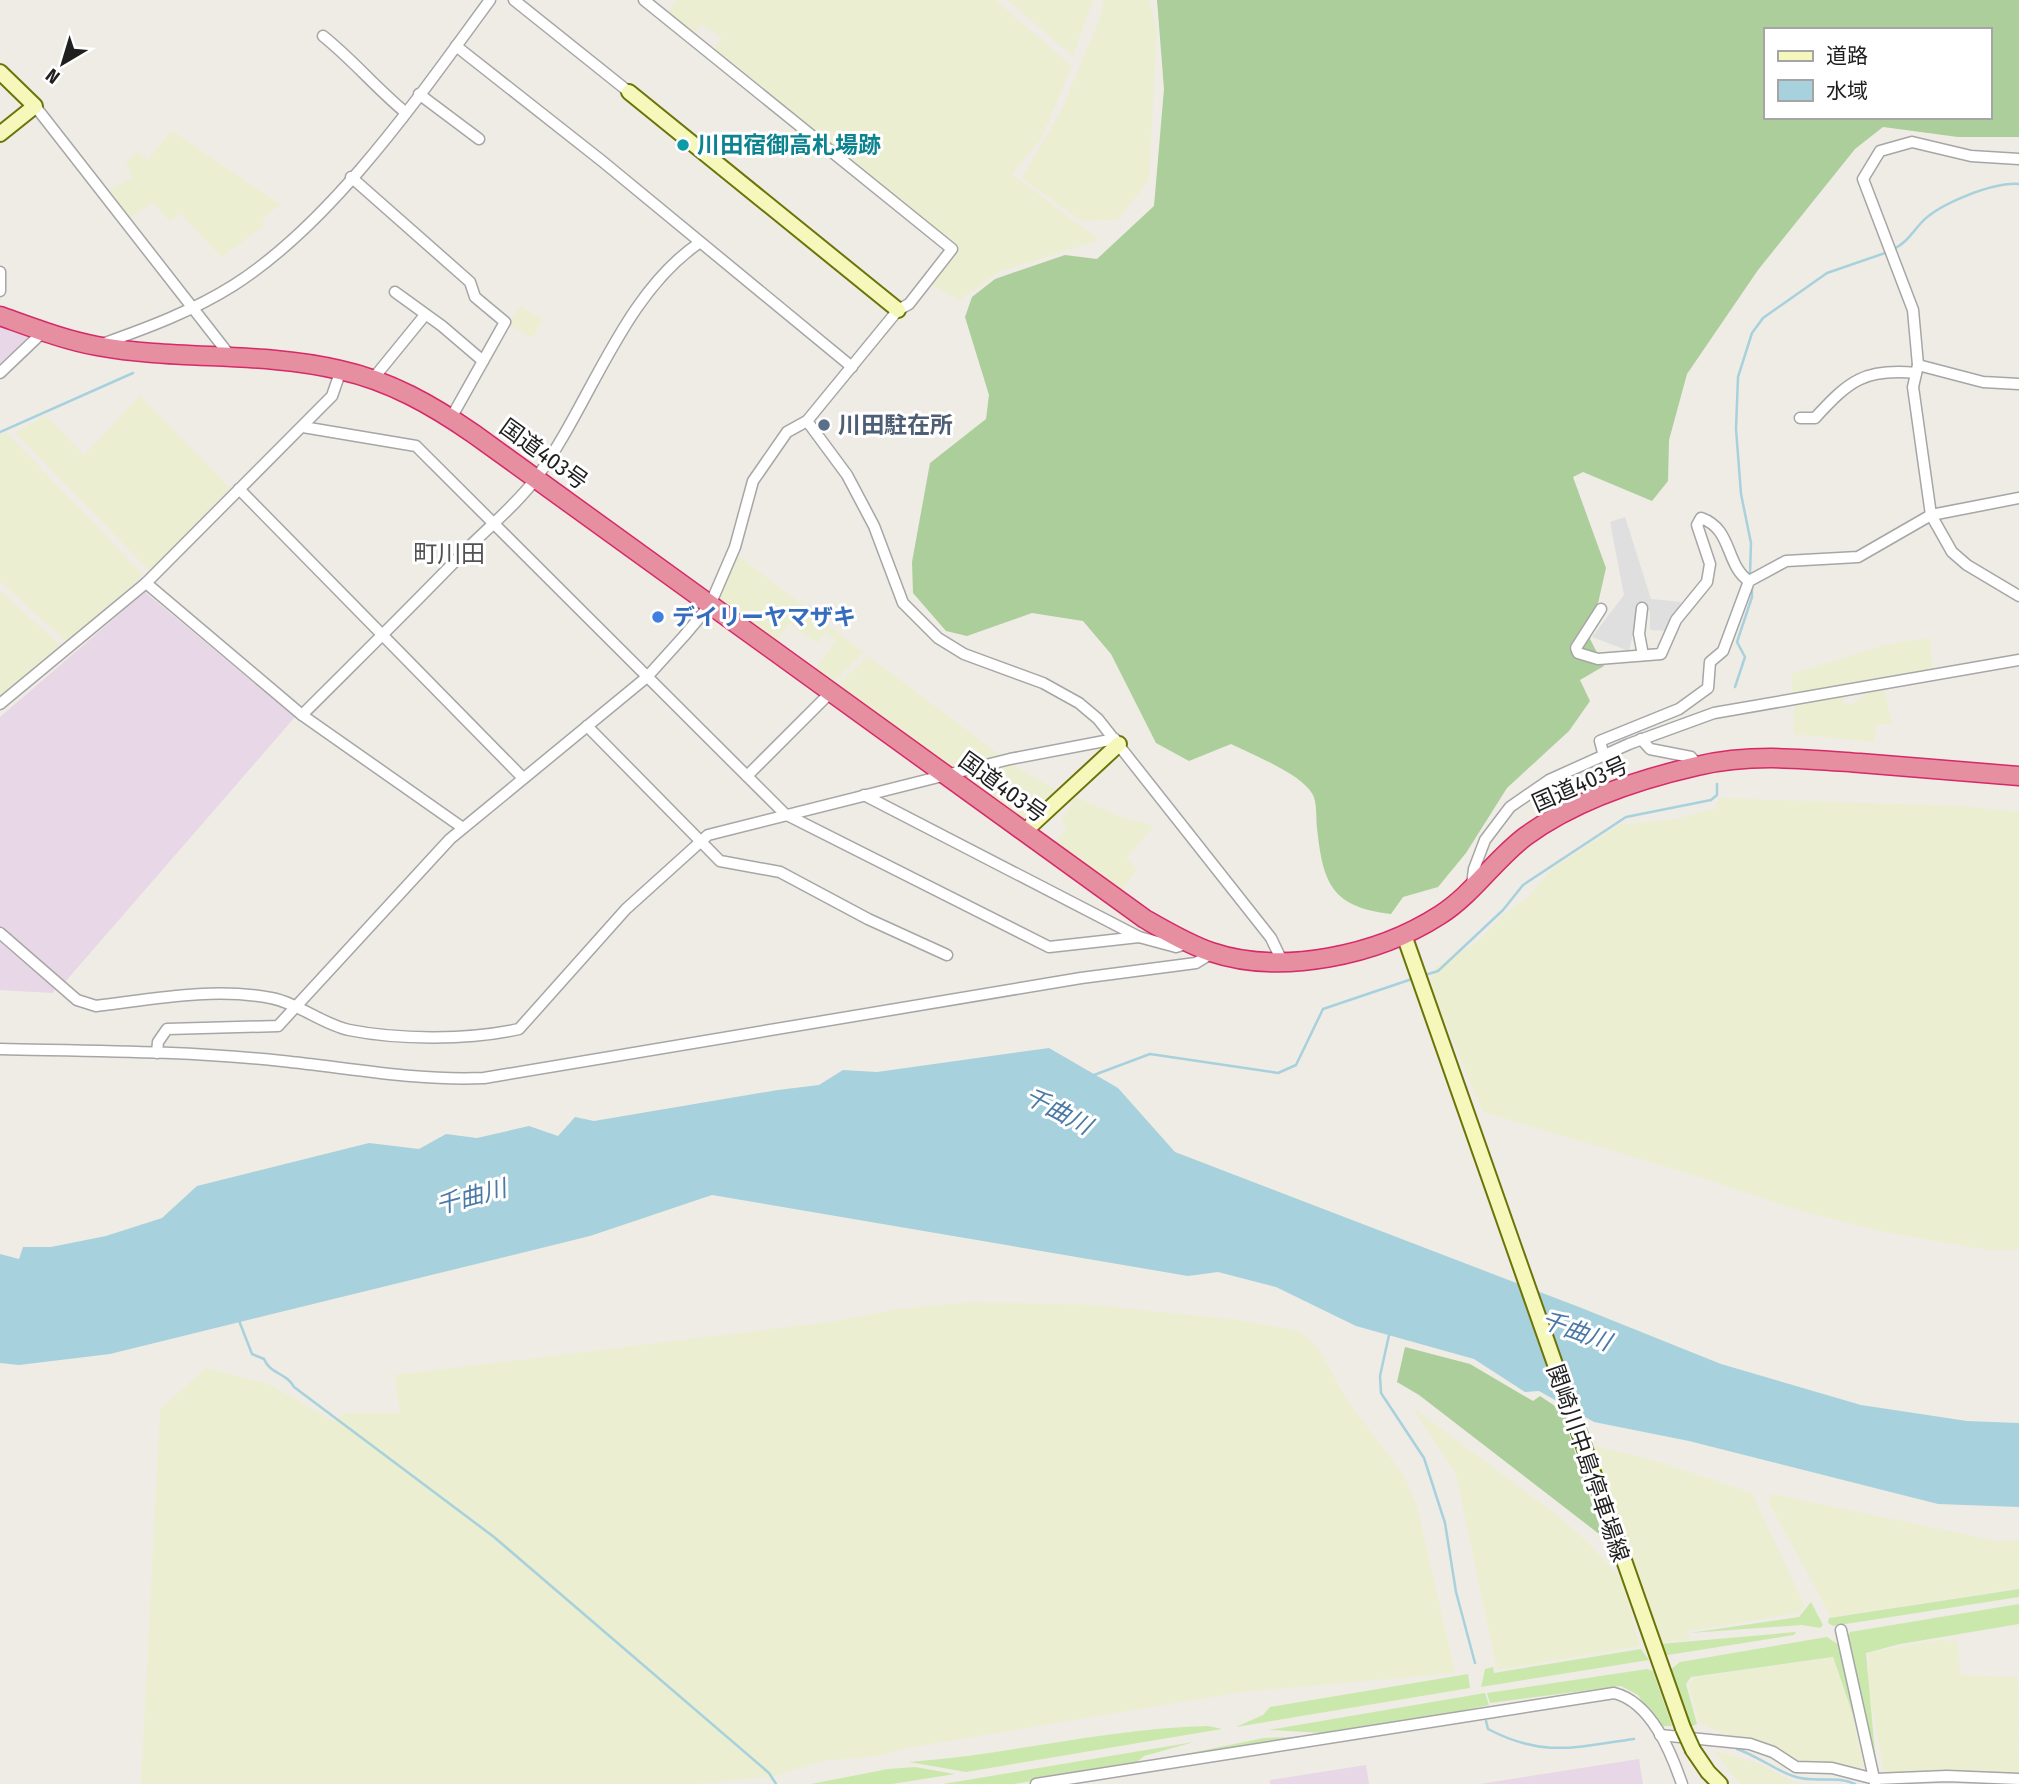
<svg xmlns="http://www.w3.org/2000/svg" width="2019" height="1784" viewBox="0 0 2019 1784" font-family="'Fira Sans Condensed','Noto Sans JP',sans-serif">
<style>
.industrial{fill:#e8d7e6}
.farmland{fill:#eceed1}
.grass{fill:#cbe8ac}
.forest{fill:#abce9b;fill-rule:evenodd}
.parking{fill:#dfdfdf}
.water{fill:#a7d1dc}
.lines{fill:none;stroke-linecap:round;stroke-linejoin:round}
.stream{stroke:#a7d1dc;stroke-width:2.5}
.street-casing{stroke:#a6a6a6;stroke-width:13}
.secondary-casing{stroke:#6b7407;stroke-width:18}
.highway-casing{stroke:#d72968;stroke-width:21}
.street{stroke:#fff;stroke-width:10}
.secondary{stroke:#f6f8bb;stroke-width:14}
.highway{stroke:#e58fa1;stroke-width:18}
.secondary-bridge-casing{stroke:#6b7407;stroke-width:18;stroke-linecap:butt}
.secondary-bridge{stroke:#f6f8bb;stroke-width:14}
.culture-dot{fill:#0f9aa8;stroke:#fff;stroke-width:2.5}
.service-dot{fill:#5c6f8a;stroke:#fff;stroke-width:2.5}
.shop-dot{fill:#3f7fe0;stroke:#fff;stroke-width:2.5}
.labels{text-anchor:middle;dominant-baseline:central;stroke-width:6;stroke-linejoin:round;paint-order:stroke}
.culture-label{font-size:23px;font-weight:bold;fill:#0d838f;stroke:#fff;text-anchor:start}
.service-label{font-size:23px;font-weight:bold;fill:#4e5e75;stroke:#fff;text-anchor:start}
.street-label{font-size:23px;fill:#1f1f1f;stroke:#fff}
.shop-label{font-size:23px;font-weight:bold;fill:#366cbe;stroke:#fff;text-anchor:start}
.neighbourhood-label{font-size:24px;fill:#525252;stroke:#fff}
.water-label{font-size:24px;font-style:italic;fill:#4a7aa5;stroke:#fff}
</style>
<rect width="100%" height="100%" fill="#efece5"/>
<!-- industrial -->
<g class="industrial">
<polygon points="0,325 30,335 0,365"/>
<polygon points="145,592 295,717 65,982 0,928 0,717"/>
<polygon points="0,941 56,987 53,993 0,990"/>
<polygon points="1639,1759 1643,1784 1480,1784 1543,1774"/>
<polygon points="1366,1765 1369,1784 1270,1784 1270,1780"/>
</g>
<!-- farmland -->
<g class="farmland">
<polygon points="676,0 995,0 1072,66 1041,139 1012,174 1099,240 999,272 960,300 930,284 956,252 714,51 722,38 701,24 692,34 667,13"/>
<polygon points="1007,0 1093,0 1073,56"/>
<polygon points="1103,0 1149,0 1157,29 1149,180 1117,220 1082,221 1022,178 1062,109 1102,13"/>
<polygon points="171,130 281,205 267,214 263,221 264,226 221,257 181,214 169,221 153,202 128,219 106,192 132,178 126,162 138,152 148,160"/>
<polygon points="520,306 543,320 532,338 509,324"/>
<polygon points="140,396 230,488 150,571 15,432 46,416 84,455"/>
<polygon points="6,432 143,575 68,643 0,581 0,435"/>
<polygon points="732,551 830,626 826,631 831,627 863,652 830,686 813,673 836,640 826,632 817,643 789,623 774,644 717,601"/>
<polygon points="0,591 62,647 0,697"/>
<polygon points="1930,638 1932,669 1793,694 1791,674 1888,644"/>
<polygon points="868,656 1001,756 946,770 835,688"/>
<polygon points="1884,689 1892,724 1876,724 1874,742 1794,734 1794,703 1844,694 1844,704 1853,704 1868,692"/>
<polygon points="1006,761 1065,795 1034,833 952,774"/>
<polygon points="1075,797 1122,817 1154,826 1126,858 1137,869 1121,892 1052,846 1067,828 1062,822"/>
<polygon points="1718,798 1963,806 2019,812 2019,1250 1987,1250 1880,1231 1798,1210 1684,1172 1483,1112 1434,996 1430,981 1435,968 1478,941 1502,916 1526,899 1552,869 1619,825 1677,819 1717,808"/>
<polygon points="972,1302 1095,1305 1238,1320 1301,1331 1319,1350 1348,1401 1404,1476 1417,1506 1455,1673 1241,1692 907,1748 877,1756 823,1761 775,1776 691,1784 141,1784 160,1409 206,1368 271,1385 333,1421 346,1413 400,1413 395,1375 837,1321 898,1309"/>
<polygon points="1412,1407 1558,1516 1588,1543 1624,1582 1639,1646 1497,1670 1456,1474"/>
<polygon points="1585,1444 1653,1460 1752,1493 1805,1606 1798,1613 1688,1631 1689,1640 1654,1642"/>
<polygon points="1772,1494 1997,1541 2019,1540 2019,1588 1831,1617 1768,1501"/>
<polygon points="1938,1640 1957,1641 1961,1675 2018,1677 2019,1773 1884,1772 1867,1680 1870,1652"/>
<polygon points="1832,1658 1851,1709 1864,1768 1821,1763 1803,1765 1763,1743 1727,1735 1699,1723 1689,1688 1691,1681 1697,1677"/>
<polygon points="1714,1751 1761,1764 1793,1782 1816,1784 1740,1784"/>
</g>
<!-- grass -->
<g class="grass">
<polygon points="2019,1589 2019,1597 1833,1626 1828,1623 1829,1618"/>
<polygon points="1811,1602 1823,1625 1820,1628 1802,1625 1690,1633 1799,1617"/>
<polygon points="2019,1604 2019,1624 1900,1644 1866,1653 1877,1775 1848,1638 1850,1632"/>
<polygon points="1796,1632 1794,1635 1668,1655 1664,1655 1660,1644"/>
<polygon points="1827,1637 1839,1645 1867,1767 1851,1709 1833,1657 1691,1677 1686,1684 1697,1724 1688,1728 1669,1671 1680,1662"/>
<polygon points="1641,1649 1649,1660 1481,1687 1485,1669 1493,1667 1494,1673"/>
<polygon points="1647,1669 1653,1671 1672,1726 1660,1726 1638,1695 1621,1686 1490,1703 1487,1693"/>
<polygon points="1468,1674 1470,1688 1236,1727 1263,1715 1270,1707"/>
<polygon points="1485,1693 1489,1705 1433,1717 1323,1733 1268,1730"/>
<path d="M1208 1726 1222 1729 966 1772 909 1762C1009 1755 1108 1728 1208 1726Z"/>
<polygon points="1297,1737 1298,1739 1161,1759 1264,1738"/>
<polygon points="1194,1742 1144,1756 1136,1763 1014,1784 943,1784"/>
<polygon points="915,1767 955,1774 892,1784 811,1784 888,1769"/>
</g>
<!-- forest -->
<g class="forest">
<path d="M1157 0H2019V137H1958L1883 127 1855 149 1758 270 1687 374 1669 440 1668 481 1652 501 1583 472 1573 477 1606 568 1590 639 1604 666 1580 680 1590 701 1569 731 1507 788 1466 853 1438 887 1403 897 1391 914C1331 907 1323 883 1317 828 1316 818 1317 803 1313 795 1302 774 1253 755 1231 744L1189 761 1156 743 1111 654 1083 621 1032 613 967 636 946 631 913 593 912 562 930 463 986 419 989 395 965 317 972 297 995 279 1065 255 1097 259 1154 206 1164 89ZM1765 30H1989V117H1765Z"/>
<polygon points="1405,1347 1470,1364 1533,1401 1540,1396 1561,1410 1603,1537 1419,1395 1397,1382"/>
</g>
<!-- parking -->
<polygon class="parking" points="1625,517 1651,599 1681,602 1669,631 1650,630 1650,611 1642,608 1637,616 1629,651 1592,637 1624,595 1610,522"/>
<!-- water -->
<polygon class="water" points="1049,1048 1118,1088 1175,1152 1579,1307 1721,1364 1861,1405 1967,1421 2019,1423 2019,1507 1938,1504 1689,1441 1594,1422 1539,1391 1525,1392 1474,1359 1356,1326 1276,1287 1218,1272 1188,1276 712,1195 590,1236 110,1354 19,1365 0,1363 0,1254 19,1259 23,1247 51,1247 106,1236 162,1218 197,1186 369,1143 419,1149 446,1134 477,1138 529,1126 558,1136 575,1117 594,1121 778,1090 819,1085 843,1070 877,1072"/>
<g class="lines">
<!-- stream -->
<g class="stream">
<path d="M1894 249C1907 242 1911 234 1921 223 1938 204 1993 182 2019 184"/>
<polyline points="0,432 133,373"/>
<polyline points="1750,573 1751,543 1741,494 1736,429 1738,377 1752,333 1763,318 1827,273 1888,252"/>
<polyline points="1735,687 1745,657 1737,642 1752,597 1752,588"/>
<polyline points="1425,975 1438,971 1503,910 1523,885 1626,817 1711,800 1717,795 1717,784"/>
<polyline points="1094,1075 1150,1054 1278,1073 1296,1065 1323,1009 1415,978"/>
<path d="M238 1318 252 1354 264 1359C270 1374 287 1373 294 1387L494 1537 769 1773 776 1784"/>
<polyline points="1389,1335 1380,1376 1381,1393 1424,1458 1445,1523 1456,1592 1475,1663"/>
<path d="M1486 1721 1488 1729C1543 1758 1576 1747 1634 1739"/>
<path d="M1737 1749C1758 1756 1776 1771 1796 1777 1816 1783 1835 1775 1855 1784"/>
</g>
<defs>
<g id="street">
<polyline points="514,0 629,92"/>
<path d="M323 36C352 59 376 88 405 112"/>
<polyline points="456,46 602,161 852,367"/>
<polyline points="419,94 479,139"/>
<polyline points="35,106 231,357"/>
<polyline points="2019,159 1971,156 1912,142 1880,151 1863,179 1913,310 1918,365 1913,387 1931,515 1952,552 1967,565 2019,596"/>
<polyline points="351,177 470,282 475,297 505,322 451,418"/>
<polyline points="0,272 0,291"/>
<polyline points="395,292 442,326 483,361"/>
<path d="M102 344C147 328 193 311 234 285 334 221 420 95 490 0"/>
<polyline points="1918,365 1983,382 2019,384"/>
<polyline points="0,373 44,331"/>
<polyline points="372,380 425,315"/>
<path d="M1800 418H1815C1849 381 1864 368 1916 373"/>
<polyline points="807,421 847,475 874,526 903,603 938,638 964,654 1043,683 1079,703 1098,719 1271,938 1282,961"/>
<polyline points="303,427 416,446 785,814 1049,947 1139,937 1176,947 1189,943"/>
<polyline points="239,489 522,777"/>
<polyline points="146,583 302,715 463,828"/>
<polyline points="1642,608 1639,634 1643,655"/>
<path d="M1601 609 1576 648 1578 653 1598 659 1661 654 1676 620 1707 582 1710 564 1697 525 1701 518C1733 529 1725 565 1749 581"/>
<polyline points="0,704 146,583 332,396 341,370"/>
<path d="M302 715C357 660 413 605 467 549 490 526 518 503 537 477 591 403 622 296 699 243"/>
<polyline points="587,726 720,861 780,872 868,919 947,955"/>
<polyline points="1641,739 1650,749 1691,757 1698,765"/>
<polyline points="1604,756 1600,741 1679,709 1708,688 1710,662 1723,651 1749,581 1786,561 1858,557 1931,515 2019,498"/>
<polyline points="747,776 832,691"/>
<polyline points="864,795 1139,937"/>
<polyline points="1472,885 1474,869 1485,840 1510,807 1549,780 1629,744 1714,713 2019,660"/>
<path d="M0 933 77 1000 96 1006C153 999 214 987 271 998 298 1003 322 1024 349 1030 399 1040 470 1040 519 1029L626 909 708 835 1010 759 1115 739"/>
<path d="M0 1049C94 1051 189 1051 282 1061 350 1068 416 1081 484 1078L1081 978 1196 963 1212 953"/>
<polyline points="157,1053 158,1042 167,1029 278,1026 450,839 647,677 684,636 710,605 735,547 753,481 787,432 807,421 898,310 909,304 952,249 644,0"/>
<polyline points="1841,1630 1875,1783"/>
<polyline points="1660,1735 1750,1744 1773,1752 1796,1767 1832,1768 1875,1779 1947,1776 2019,1779"/>
<path d="M1036 1784 1614 1693C1651 1702 1671 1752 1682 1784"/>
</g>
<g id="secondary">
<polyline points="0,72 35,106 0,134"/>
<polyline points="629,92 898,310"/>
<polyline points="1024,832 1119,744"/>
<polyline points="1404,935 1683,1728"/>
<polyline points="1693,1750 1708,1772 1720,1784"/>
</g>
<path id="highway" d="M0 316C31 327 64 340 97 346 177 361 261 351 340 370 390 381 432 405 474 434L1145 919C1166 931 1188 944 1211 952 1282 976 1378 955 1440 915 1473 894 1495 859 1526 836 1574 801 1640 779 1697 766 1751 753 1806 759 1860 763 1913 767 1966 772 2019 776"/>
</defs>
<!-- street casing -->
<use href="#street" class="street-casing"/>
<!-- secondary casing -->
<use href="#secondary" class="secondary-casing"/>
<!-- highway casing -->
<use href="#highway" class="highway-casing"/>
<!-- street -->
<use href="#street" class="street"/>
<!-- secondary -->
<use href="#secondary" class="secondary"/>
<!-- highway -->
<use href="#highway" class="highway"/>
<defs>
<polyline id="secondary-bridge" points="1683,1728 1693,1750"/>
</defs>
<!-- secondary-bridge casing -->
<use href="#secondary-bridge" class="secondary-bridge-casing"/>
<!-- secondary-bridge -->
<use href="#secondary-bridge" class="secondary-bridge"/>
</g>
<!-- markers -->
<circle class="culture-dot" cx="683" cy="145" r="7"/>
<circle class="service-dot" cx="824" cy="425" r="7"/>
<circle class="shop-dot" cx="658" cy="617" r="7"/>
<g class="labels">
<!-- culture labels -->
<g class="culture-label">
<text x="697" y="145">川田宿御高札場跡</text>
</g>
<!-- service labels -->
<g class="service-label">
<text x="838" y="425">川田駐在所</text>
</g>
<!-- street labels -->
<g class="street-label">
<text transform="translate(544 454) rotate(36)">国道403号</text>
<text transform="translate(1580 784) rotate(-24)">国道403号</text>
<text transform="translate(1003 787) rotate(36)">国道403号</text>
<text transform="translate(1588 1463) rotate(71)">関崎川中島停車場線</text>
</g>
<!-- shop labels -->
<g class="shop-label">
<text x="672" y="617">デイリーヤマザキ</text>
</g>
<!-- neighbourhood labels -->
<g class="neighbourhood-label">
<text x="449" y="554">町川田</text>
</g>
<!-- water labels -->
<g class="water-label">
<text transform="translate(1058 1111) rotate(28)">千曲川</text>
<text transform="translate(471 1197) rotate(-15)">千曲川</text>
<text transform="translate(1576 1331) rotate(20)">千曲川</text>
</g>
</g>
<!-- legend -->
<rect x="1764" y="28" width="228" height="91" fill="#ffffff" stroke="#a5a5a5" stroke-width="2"/>
<rect x="1778" y="51" width="35" height="10" fill="#f6f8bb" stroke="#a5a5a5" stroke-width="2"/>
<text x="1826" y="63" font-size="21" fill="#1f1f1f">道路</text>
<rect x="1778" y="80" width="35" height="21" fill="#a7d1dc" stroke="#a5a5a5" stroke-width="2"/>
<text x="1826" y="98" font-size="21" fill="#1f1f1f">水域</text>
<!-- north arrow -->
<g transform="translate(63 63) rotate(218)" stroke="#ffffff" stroke-width="5" paint-order="stroke">
<path d="M0-5L12 26L0 18L-12 26Z" fill="#1f1f1f"/>
<text y="-10" font-size="19" font-weight="bold" text-anchor="middle" fill="#1f1f1f">N</text>
</g>
</svg>
